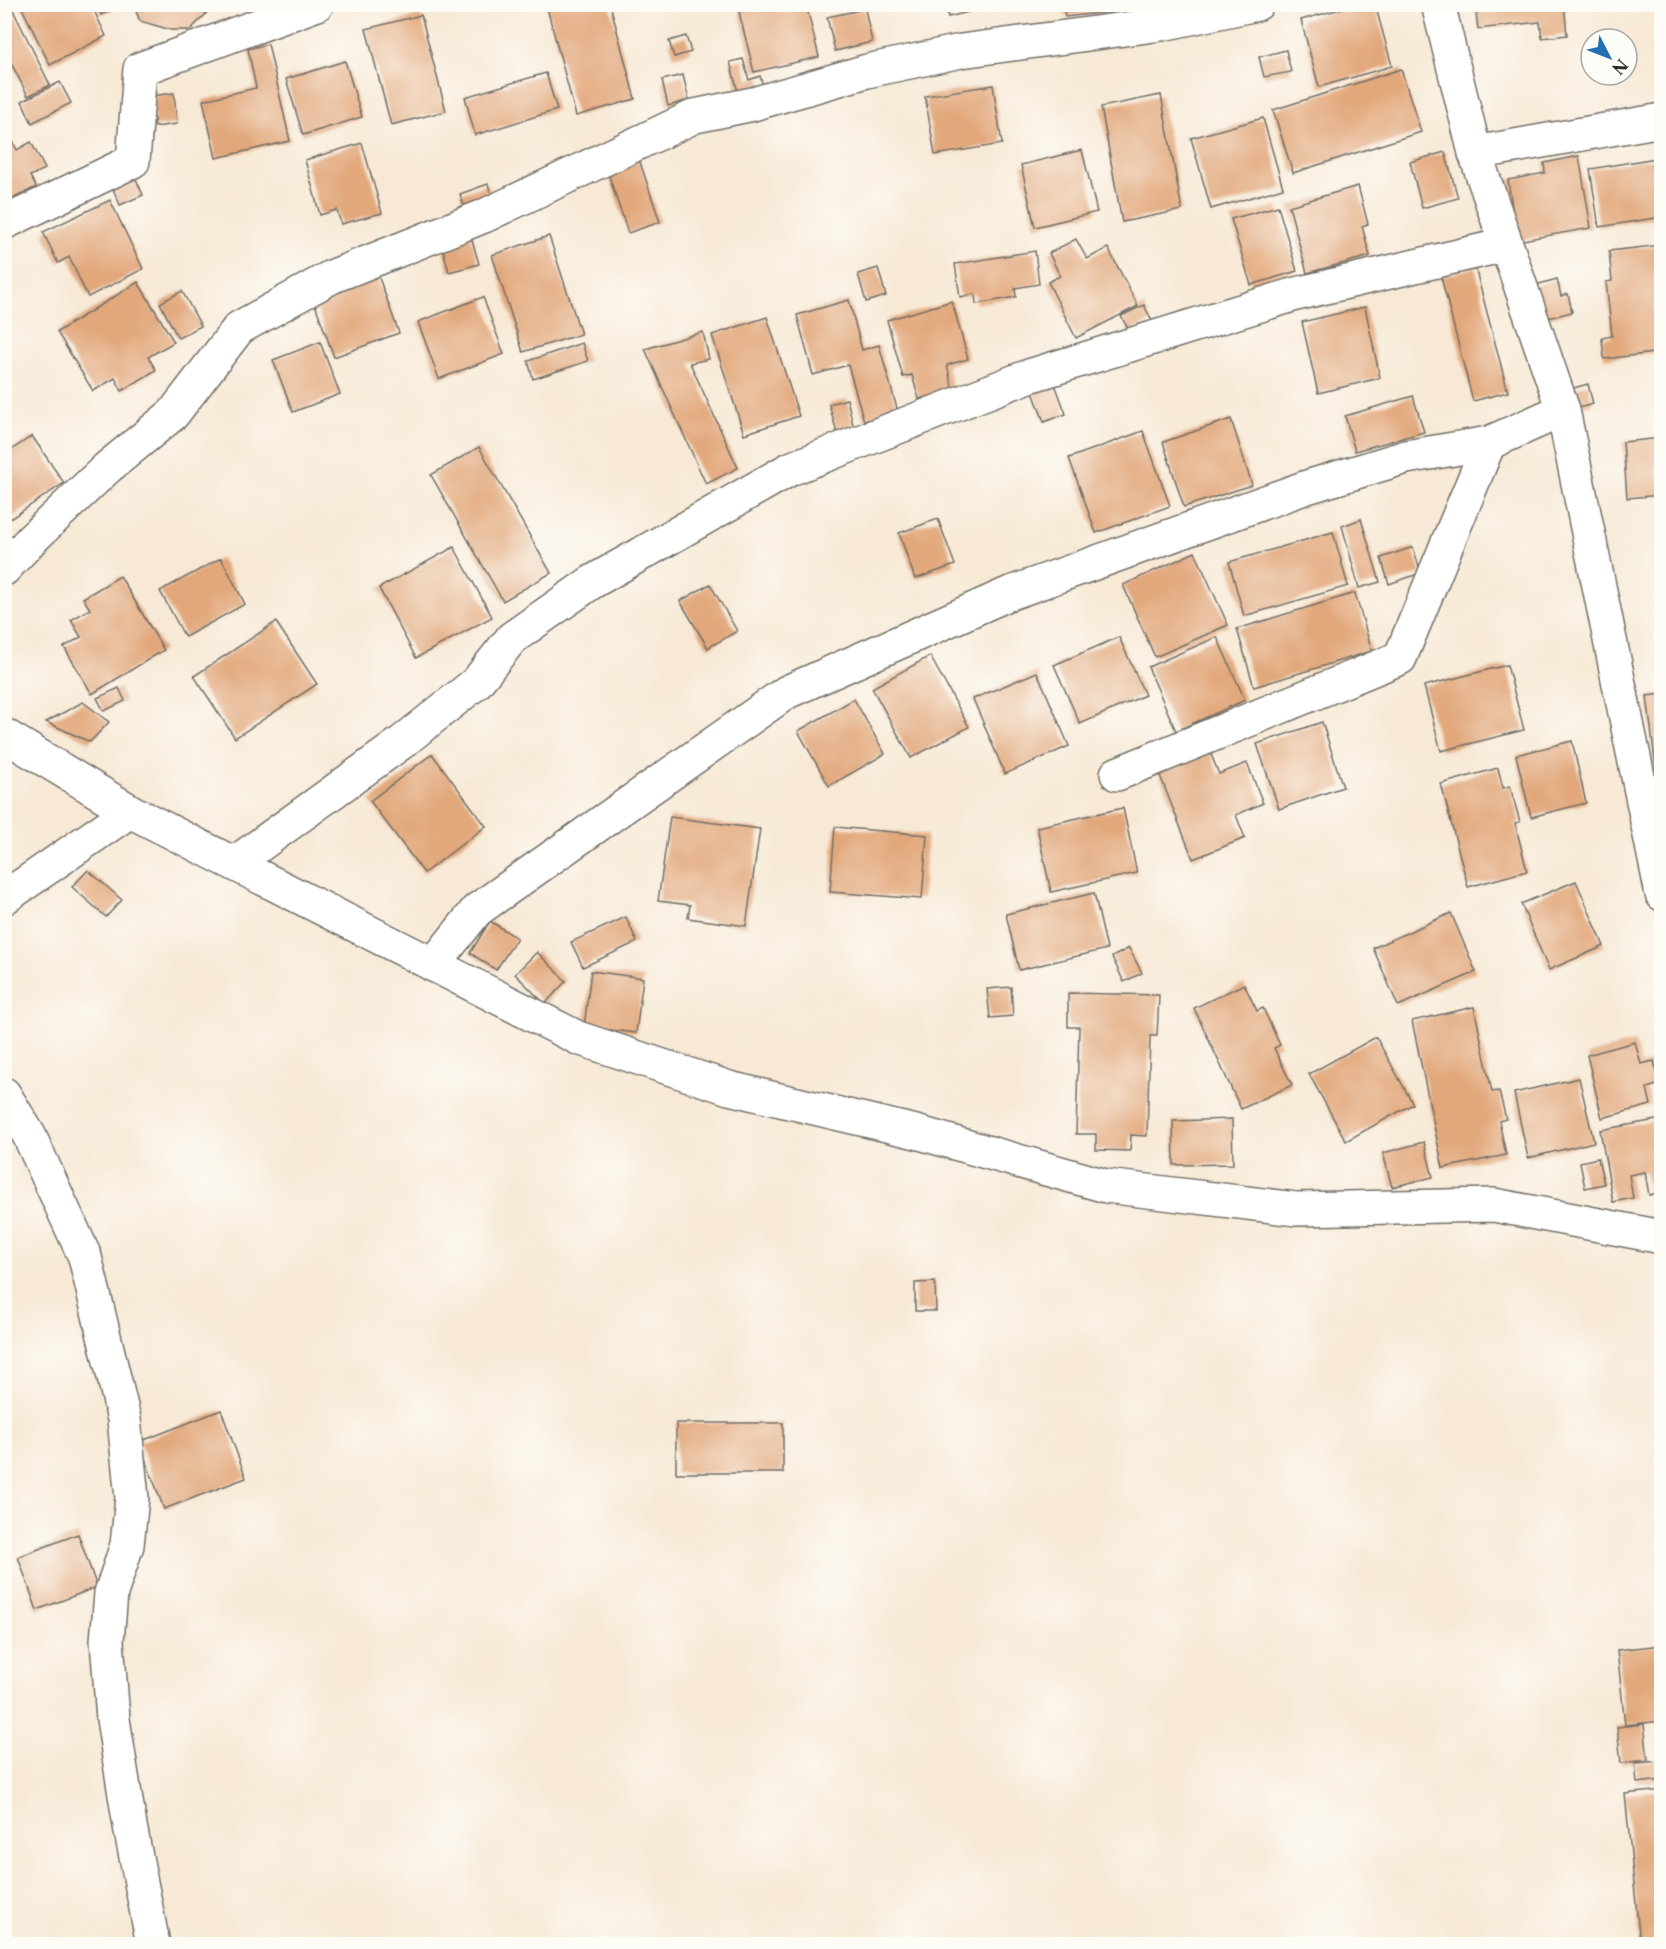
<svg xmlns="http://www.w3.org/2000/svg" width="1666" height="1949" viewBox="0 0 1666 1949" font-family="'Libre Caslon Text',serif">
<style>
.building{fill:#e2a87c}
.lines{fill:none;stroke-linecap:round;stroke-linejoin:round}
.minor-casing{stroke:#726e66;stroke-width:36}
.minor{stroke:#fff;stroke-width:33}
</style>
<rect width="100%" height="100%" fill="#fdfcf7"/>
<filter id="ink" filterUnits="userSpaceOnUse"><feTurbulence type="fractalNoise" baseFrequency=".0167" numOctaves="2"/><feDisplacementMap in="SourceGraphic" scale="12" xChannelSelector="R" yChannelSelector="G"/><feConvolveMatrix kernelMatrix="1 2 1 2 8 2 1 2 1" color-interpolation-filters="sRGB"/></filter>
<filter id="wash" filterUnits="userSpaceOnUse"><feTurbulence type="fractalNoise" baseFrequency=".008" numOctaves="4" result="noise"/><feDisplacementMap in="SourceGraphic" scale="24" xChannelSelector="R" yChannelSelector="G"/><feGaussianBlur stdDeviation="1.35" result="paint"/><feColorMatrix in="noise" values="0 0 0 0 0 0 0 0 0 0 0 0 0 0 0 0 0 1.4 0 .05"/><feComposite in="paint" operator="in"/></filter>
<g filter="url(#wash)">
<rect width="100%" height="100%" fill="#f7e9d5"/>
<g id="blocks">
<!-- building -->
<g class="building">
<polygon points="20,4 91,4 106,36 50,65"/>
<polygon points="96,4 119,4 120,6 101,15"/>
<polygon points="133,4 212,4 205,15 190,30 171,30 140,21"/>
<polygon points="546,4 610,4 635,99 576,116"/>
<polygon points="770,4 806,4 819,57 754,72 739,12"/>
<polygon points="945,4 976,4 977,10 948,17"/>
<polygon points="1063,4 1134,4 1134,9 1065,17"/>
<polygon points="1357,4 1375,4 1392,66 1319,87 1301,20"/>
<polygon points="1475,4 1564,4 1567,35 1542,38 1540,22 1478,29"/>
<polygon points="865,9 872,42 835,51 827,17"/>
<polygon points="13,10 50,85 28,96 4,49 4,14"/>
<polygon points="421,15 446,111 391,125 366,29"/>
<polygon points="686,36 691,52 674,57 669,41"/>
<polygon points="268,44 290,141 216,158 203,100 256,88 248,49"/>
<polygon points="1286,50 1291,72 1264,77 1259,57"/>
<polygon points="743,59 749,80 760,76 763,85 738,92 730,62"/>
<polygon points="345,61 362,117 303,135 286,79"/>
<polygon points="1401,69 1421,132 1293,173 1273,110"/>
<polygon points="546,73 557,110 475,135 465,97"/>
<polygon points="683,75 689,100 668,106 662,80"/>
<polygon points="60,82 71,103 32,123 22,101"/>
<polygon points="993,85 1002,144 935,155 925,96"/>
<polygon points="174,93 177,124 155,127 151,96"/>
<polygon points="1161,95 1182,210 1122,222 1101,107"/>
<polygon points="1263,118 1283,188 1211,209 1191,138"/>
<polygon points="13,142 17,150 31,142 45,169 30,176 36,187 4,203 4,146"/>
<polygon points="362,143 382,213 341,224 337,210 320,215 305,160"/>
<polygon points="1082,150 1097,212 1035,227 1021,165"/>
<polygon points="1445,152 1458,198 1422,208 1410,162"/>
<polygon points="1579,156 1591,228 1517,241 1508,180 1545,173 1544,163"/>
<polygon points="1662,157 1662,217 1599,227 1590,169"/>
<polygon points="639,159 660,222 628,233 607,170"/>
<polygon points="133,172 143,195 120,205 110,182"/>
<polygon points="488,184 493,199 465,209 460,194"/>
<polygon points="1358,186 1368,224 1362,226 1370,256 1307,273 1289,206"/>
<polygon points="110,200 143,269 88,297 69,257 58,263 43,232"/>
<polygon points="1278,206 1297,271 1251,285 1231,219"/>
<polygon points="470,233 479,264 449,272 441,242"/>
<polygon points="549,236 581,334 523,352 492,255"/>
<polygon points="1076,239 1087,259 1108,248 1138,306 1076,338 1048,282 1060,276 1049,253"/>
<polygon points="1662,245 1662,352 1604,359 1602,338 1612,336 1606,282 1612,281 1609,251"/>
<polygon points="1035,251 1039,284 1015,288 1016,297 976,304 975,294 960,297 955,264"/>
<polygon points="1475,267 1508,392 1473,401 1441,277"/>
<polygon points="878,268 886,296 866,302 858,274"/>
<polygon points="377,272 399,333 334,357 312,296"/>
<polygon points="1557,279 1561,296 1568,294 1572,312 1540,320 1532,286"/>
<polygon points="138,282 174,342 148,357 156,370 122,391 115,378 93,391 57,332"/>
<polygon points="182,291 201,326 178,338 160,303"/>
<polygon points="483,297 504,354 439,379 418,322"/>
<polygon points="849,300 862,350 879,345 898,412 864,421 848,365 813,375 797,315"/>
<polygon points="952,301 968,359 947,365 953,390 919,399 912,375 903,377 887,320"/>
<polygon points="1144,305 1152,321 1130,332 1121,316"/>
<polygon points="1365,307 1380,378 1318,393 1302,322"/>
<polygon points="767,317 799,416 744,434 712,335"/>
<polygon points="703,332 709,359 690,363 738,468 706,484 645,349"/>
<polygon points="320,342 340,394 293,412 273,360"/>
<polygon points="582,343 588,361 533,379 528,361"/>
<polygon points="1055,384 1066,414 1044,422 1033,392"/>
<polygon points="1588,384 1593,404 1575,409 1570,389"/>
<polygon points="1413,396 1424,432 1355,451 1345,416"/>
<polygon points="847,399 854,429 837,433 829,404"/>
<polygon points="1231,419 1252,485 1184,507 1163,442"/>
<polygon points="1143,431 1170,506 1096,533 1069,458"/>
<polygon points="32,436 64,483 4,523 4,455"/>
<polygon points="1662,438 1662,495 1627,498 1623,442"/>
<polygon points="479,447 551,573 503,601 431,475"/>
<polygon points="938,519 955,565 915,579 899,533"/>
<polygon points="1361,519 1380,582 1359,588 1342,526"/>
<polygon points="1333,532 1348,586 1244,616 1229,562"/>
<polygon points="454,547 492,617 416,658 379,588"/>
<polygon points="1413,547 1421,573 1389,584 1381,558"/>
<polygon points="1195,552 1228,625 1155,657 1123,585"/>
<polygon points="221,558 245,604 185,637 160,591"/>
<polygon points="120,576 164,650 92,694 64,647 81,637 71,620 90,609 83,598"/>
<polygon points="710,584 737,631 708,648 680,601"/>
<polygon points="1355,593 1372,651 1254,687 1237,629"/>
<polygon points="276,622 317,684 235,738 194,676"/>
<polygon points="1119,637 1145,695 1080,724 1054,665"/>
<polygon points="1217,637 1245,700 1176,731 1148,667"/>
<polygon points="930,656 969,727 911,758 872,688"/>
<polygon points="1507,665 1524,730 1441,751 1424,686"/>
<polygon points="1037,672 1069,746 1005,774 973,699"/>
<polygon points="119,688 125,701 104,711 97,698"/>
<polygon points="1662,694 1662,768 1656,769 1647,696"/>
<polygon points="854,699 885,754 829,786 798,731"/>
<polygon points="83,702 109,722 90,742 46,722"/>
<polygon points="1322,722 1343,787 1279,809 1257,744"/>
<polygon points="1572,741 1586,803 1531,817 1516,755"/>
<polygon points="1208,747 1219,774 1247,763 1263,803 1236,815 1245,838 1193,859 1157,768"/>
<polygon points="432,754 486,826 424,873 370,801"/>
<polygon points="1498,768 1503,788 1510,786 1520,822 1515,823 1527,871 1468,887 1441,784"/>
<polygon points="1123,808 1137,873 1051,892 1037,827"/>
<polygon points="670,817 760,829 746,926 688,918 690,905 658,901"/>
<polygon points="835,827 927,835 922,899 830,892"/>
<polygon points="88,870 122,900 106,917 72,887"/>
<polygon points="1576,881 1604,946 1549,970 1521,904"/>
<polygon points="1094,893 1107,949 1019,970 1006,914"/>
<polygon points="1451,913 1476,972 1398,1006 1373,948"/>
<polygon points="626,917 637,942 583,967 571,942"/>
<polygon points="490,921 517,938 496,970 470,953"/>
<polygon points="1129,948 1142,973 1124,982 1112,957"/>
<polygon points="537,952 566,981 545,1004 515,974"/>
<polygon points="591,971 643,978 636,1033 584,1027"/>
<polygon points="1244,984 1257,1011 1263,1008 1280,1045 1274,1048 1292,1085 1241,1109 1194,1008"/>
<polygon points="1011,987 1013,1016 990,1018 987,989"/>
<polygon points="1068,993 1159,995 1157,1036 1150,1036 1147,1136 1131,1135 1130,1151 1096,1150 1096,1134 1076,1134 1079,1027 1068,1027"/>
<polygon points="1474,1007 1492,1092 1499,1091 1506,1119 1499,1121 1506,1155 1443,1168 1412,1021"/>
<polygon points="1376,1037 1413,1104 1346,1141 1309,1074"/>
<polygon points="1635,1042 1641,1064 1654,1061 1660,1084 1647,1088 1651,1105 1602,1118 1587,1055"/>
<polygon points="1579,1078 1594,1142 1528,1158 1514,1093"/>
<polygon points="1232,1119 1233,1164 1174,1165 1173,1121"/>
<polygon points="1662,1119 1662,1147 1660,1147 1662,1192 1649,1195 1645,1172 1629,1175 1633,1198 1613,1202 1600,1130"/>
<polygon points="1424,1142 1433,1177 1392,1187 1383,1153"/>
<polygon points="1598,1158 1604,1184 1585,1188 1580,1162"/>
<polygon points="935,1282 936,1311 915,1311 915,1283"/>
<polygon points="221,1410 246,1478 164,1509 139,1442"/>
<rect x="676" y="1423" width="107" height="50"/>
<polygon points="78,1534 97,1587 37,1610 18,1557"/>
<polygon points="1662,1645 1662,1721 1625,1725 1617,1650"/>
<polygon points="1644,1724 1648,1760 1621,1763 1617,1727"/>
<polygon points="1662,1761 1662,1780 1637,1783 1635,1763"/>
<polygon points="1662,1790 1662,1944 1640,1944 1625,1794"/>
</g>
</g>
</g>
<g filter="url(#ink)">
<use href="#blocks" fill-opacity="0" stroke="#726e66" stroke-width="1.5"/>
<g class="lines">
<defs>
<g id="minor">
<polyline points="1438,4 1475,153 1563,410 1662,894"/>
<polyline points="1475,153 1662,120"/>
<polyline points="4,223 133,161 140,69 317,4"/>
<polyline points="4,569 32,539 107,468 173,414 239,328 331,277 484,216 695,116 753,104 867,71 961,51 1162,24 1257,4"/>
<polyline points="4,735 130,811 578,1038 729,1088 916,1132 1106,1186 1296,1209 1494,1205 1662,1237"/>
<polyline points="1117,774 1400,658 1489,443"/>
<polyline points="235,863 401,743 476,683 512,638 592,582 790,469 1029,376 1296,294 1505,245"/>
<polyline points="4,898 130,811"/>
<polyline points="433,965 477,910 787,692 1008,594 1307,487 1406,457 1489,443 1563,410"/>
<polyline points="4,1094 29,1135 85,1257 124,1419 132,1498 127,1545 111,1593 107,1641 113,1719 130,1826 153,1944"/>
</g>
</defs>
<!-- minor casing -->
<use href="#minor" class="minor-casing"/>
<!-- minor -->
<use href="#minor" class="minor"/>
</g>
</g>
<!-- margin -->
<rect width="1666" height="1949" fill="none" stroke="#fdfcf7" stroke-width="24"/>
<!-- north arrow -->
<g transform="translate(1609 57) rotate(132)"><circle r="28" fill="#fdfcf7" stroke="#a9a8a5" stroke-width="1.5"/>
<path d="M0-4.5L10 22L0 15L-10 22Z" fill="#1f6fb2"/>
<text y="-9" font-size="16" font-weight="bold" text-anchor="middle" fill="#2b2b2b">N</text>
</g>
</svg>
